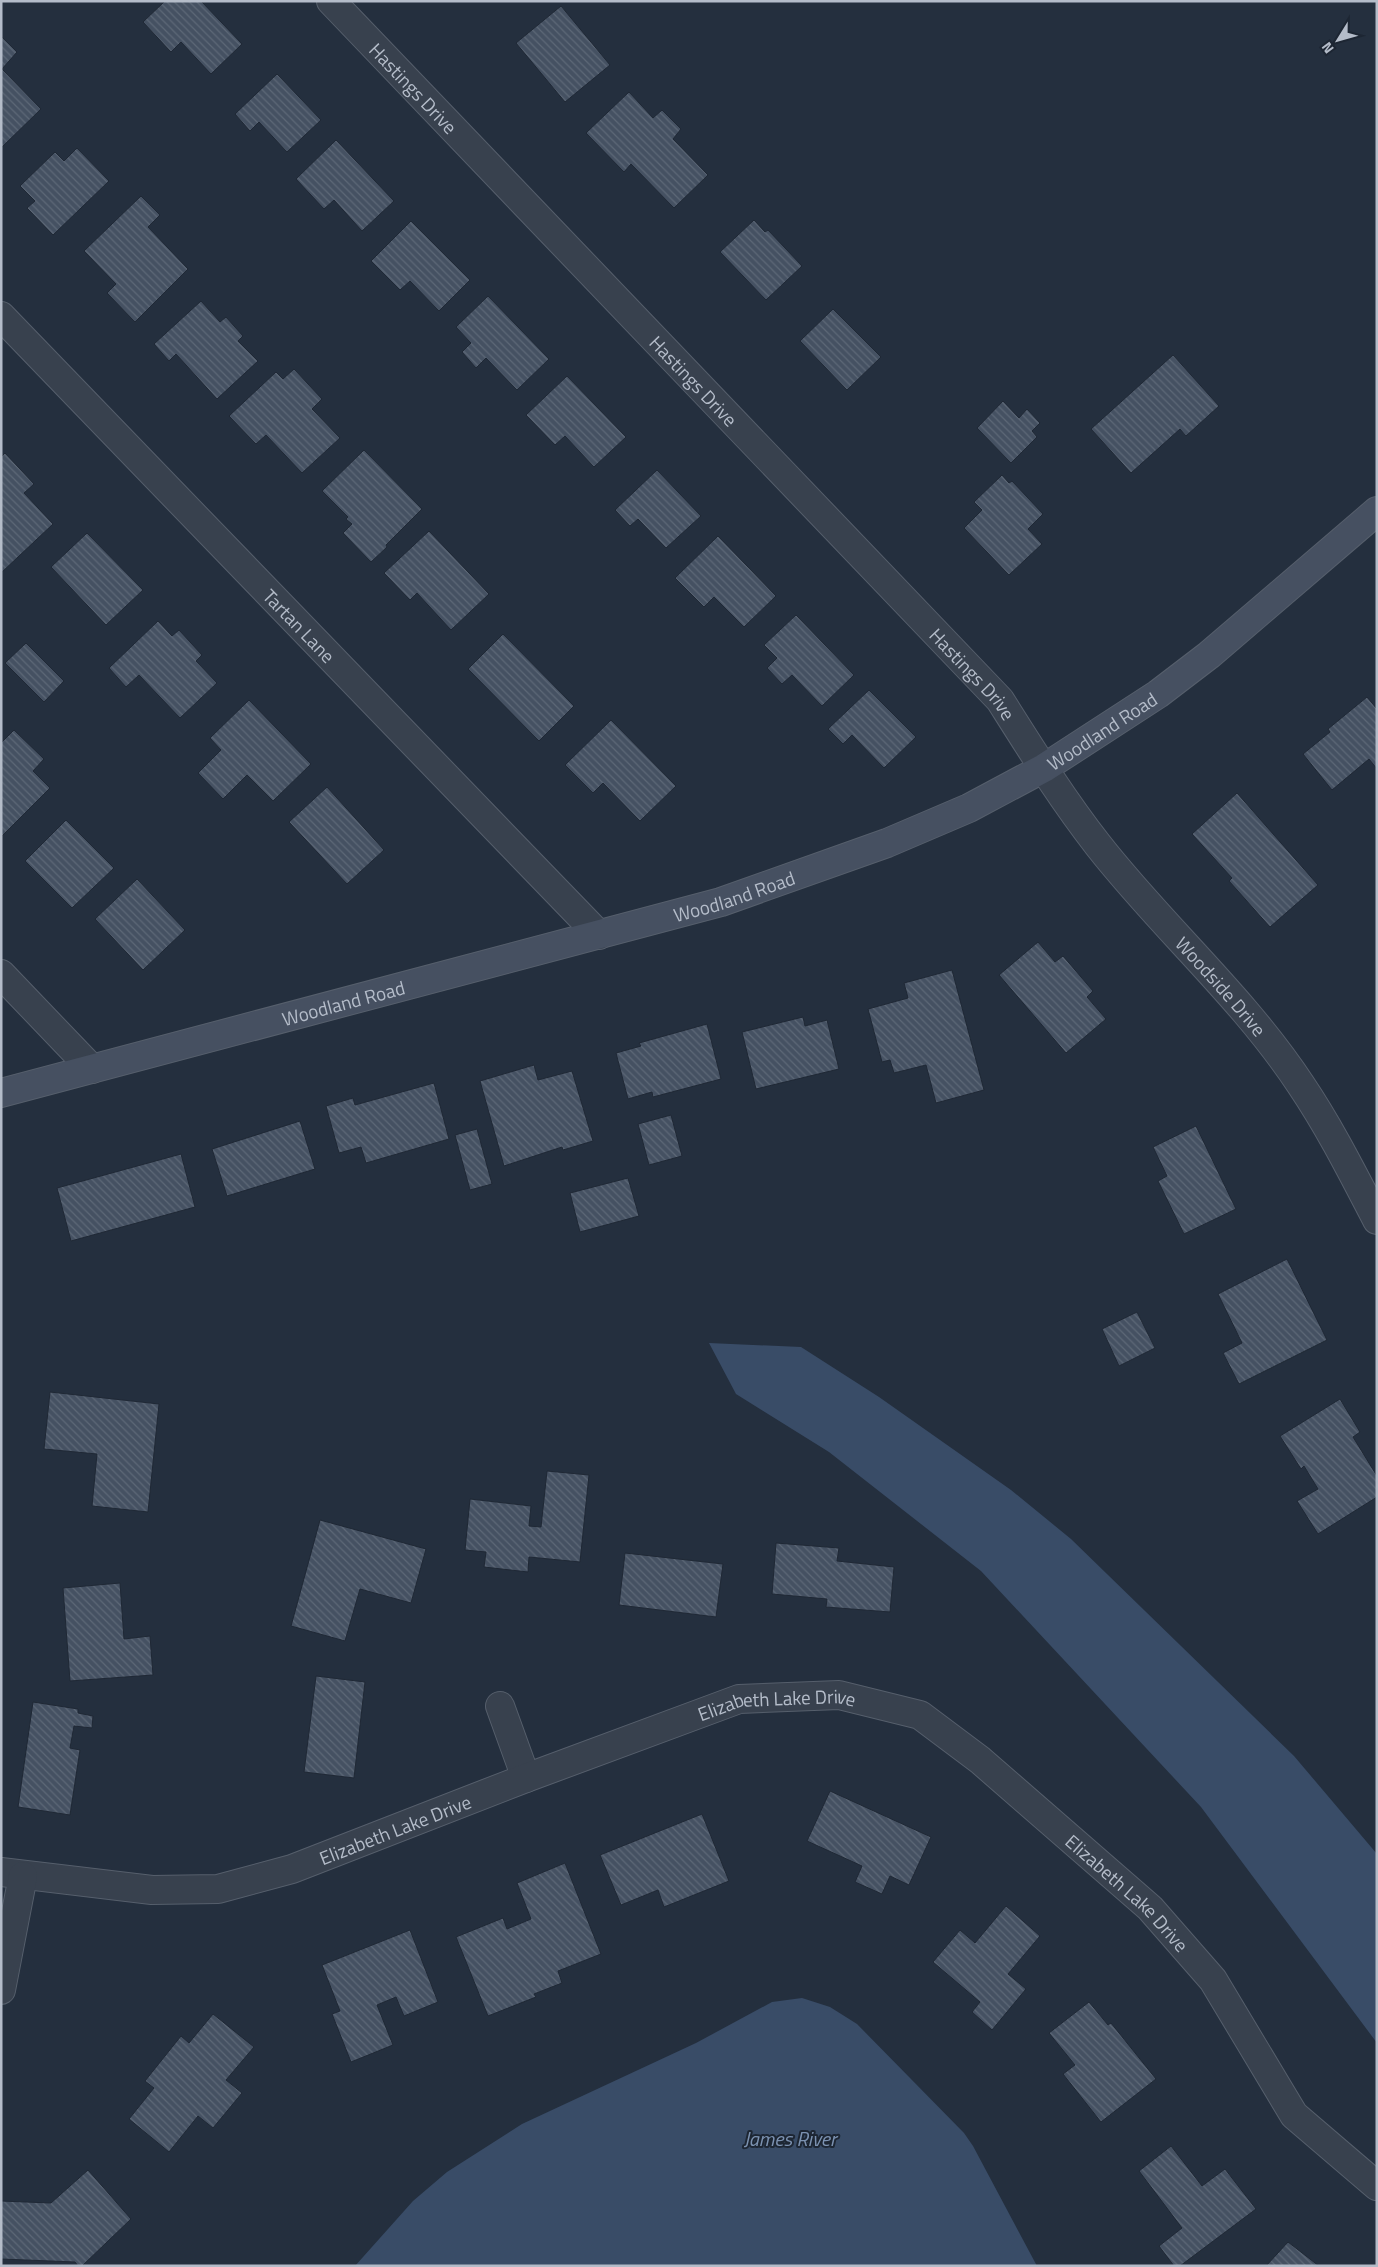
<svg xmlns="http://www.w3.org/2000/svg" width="1378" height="2267" viewBox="0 0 1378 2267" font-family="'Titillium Web',sans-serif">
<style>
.water{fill:#394c67}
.building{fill:url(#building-back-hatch);stroke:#1f2835}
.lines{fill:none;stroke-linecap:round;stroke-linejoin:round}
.street-casing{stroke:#565f6c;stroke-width:30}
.secondary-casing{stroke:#565f6c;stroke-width:30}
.street{stroke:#38414e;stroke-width:28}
.secondary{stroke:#465061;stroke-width:28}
.labels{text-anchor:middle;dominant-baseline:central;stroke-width:4;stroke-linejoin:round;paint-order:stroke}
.street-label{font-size:19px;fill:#b4bcc9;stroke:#1d2633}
.water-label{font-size:20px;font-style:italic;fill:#7c92b1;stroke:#1d2633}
</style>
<defs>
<pattern id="building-back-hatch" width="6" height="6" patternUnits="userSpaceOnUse" patternTransform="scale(1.25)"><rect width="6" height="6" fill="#455162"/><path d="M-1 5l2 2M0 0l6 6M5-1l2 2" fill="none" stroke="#5d6877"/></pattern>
</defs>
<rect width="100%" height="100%" fill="#242f3e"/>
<!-- water -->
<g class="water">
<polygon points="709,1343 801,1347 879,1397 1011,1490 1071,1539 1294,1756 1377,1854 1377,2043 1201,1807 981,1571 829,1452 736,1394"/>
<polygon points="802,1998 830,2007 857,2024 964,2133 973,2146 1037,2266 355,2266 413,2201 447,2172 522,2124 696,2043 772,2002"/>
</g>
<!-- building -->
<g class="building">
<polygon points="165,1 201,1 242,44 211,74 181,42 171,52 143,22"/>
<polygon points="561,6 610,65 565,102 516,43"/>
<polygon points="1,36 17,52 2,69 41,109 1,148"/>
<polygon points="277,74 321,120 287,152 259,122 250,131 235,114"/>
<polygon points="629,92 653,118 662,110 681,129 673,139 708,175 674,208 631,164 624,172 586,133"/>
<polygon points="336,140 394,201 362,231 334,200 324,209 296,179"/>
<polygon points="77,148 109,181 53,235 27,208 35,201 20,186 55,152 64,161"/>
<polygon points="141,196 160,215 148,227 188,269 135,322 107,293 116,284 84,251"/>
<polygon points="754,220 765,232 768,230 802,266 766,300 720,252"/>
<polygon points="411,221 470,280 439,311 410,281 400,290 371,261"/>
<polygon points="488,296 549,359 517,390 486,358 476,368 462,352 471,343 456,327"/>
<polygon points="201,301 220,322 226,317 243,336 238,341 258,361 217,399 176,354 169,361 154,344"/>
<polygon points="833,309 881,357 847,390 800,341"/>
<polygon points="1173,355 1219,406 1186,436 1180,429 1131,473 1091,429"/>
<polygon points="294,369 322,399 312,409 340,438 302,473 266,435 256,444 229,416 276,372 283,379"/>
<polygon points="567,376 626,437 594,467 565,436 555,445 526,415"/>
<polygon points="1003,401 1019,418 1027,409 1040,423 1032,431 1037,437 1011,463 977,428"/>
<polygon points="364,450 422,509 386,545 387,547 371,562 343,533 352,524 346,519 348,517 322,491"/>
<polygon points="5,453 34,484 24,493 53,524 1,573 1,457"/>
<polygon points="657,470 701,516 666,548 638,519 630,526 615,510"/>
<polygon points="1002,475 1009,483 1012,481 1043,514 1028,529 1042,544 1009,575 964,528 982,510 974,502"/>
<polygon points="429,531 489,594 451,630 417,593 410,600 384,573"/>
<polygon points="87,533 143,590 106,625 51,567"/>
<polygon points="718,536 776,596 744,627 714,597 704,607 675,578"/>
<polygon points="796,615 854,675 822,706 792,675 782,684 767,668 777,658 764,645"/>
<polygon points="158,621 172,636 179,630 202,655 196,661 217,683 180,718 139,675 126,687 109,668"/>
<polygon points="503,634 574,706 539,741 468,669"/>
<polygon points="26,643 64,681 44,702 5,663"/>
<polygon points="869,690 916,737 884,768 852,735 843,744 828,729"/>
<polygon points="1367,697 1377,709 1377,769 1369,759 1332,790 1303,754 1330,732 1328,729"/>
<polygon points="249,700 311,764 273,801 247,775 223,799 198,773 221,750 210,738"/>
<polygon points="611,720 676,786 640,821 603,783 593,793 565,765"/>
<polygon points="14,730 44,759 33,771 50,788 1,837 1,743"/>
<polygon points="327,787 384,850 347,884 289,822"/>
<polygon points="1237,793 1318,885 1270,927 1229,881 1232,878 1192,834"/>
<polygon points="66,820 114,868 72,908 25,861"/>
<polygon points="137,879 185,930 143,970 95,919"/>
<polygon points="1038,942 1055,962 1063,956 1093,991 1087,997 1106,1019 1066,1053 999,975"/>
<polygon points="952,970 984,1090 936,1103 926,1065 894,1073 890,1060 882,1062 868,1009 908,998 904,983"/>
<polygon points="803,1017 805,1026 827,1020 839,1069 756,1089 742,1032"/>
<polygon points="707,1024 721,1079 653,1097 652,1092 628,1099 616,1053 641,1046 639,1043"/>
<polygon points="534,1065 538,1080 572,1071 593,1141 563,1150 562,1147 504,1166 480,1081"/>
<polygon points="434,1083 449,1139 366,1163 361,1147 339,1153 326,1106 353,1098 355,1105"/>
<polygon points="671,1115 682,1156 649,1165 638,1124"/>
<polygon points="300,1121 315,1169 227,1196 212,1149"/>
<polygon points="1196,1126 1236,1209 1184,1234 1158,1181 1167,1176 1153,1147"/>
<polygon points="477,1129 492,1184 470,1190 455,1135"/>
<polygon points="181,1154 195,1207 71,1241 57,1188"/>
<polygon points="628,1178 639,1216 580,1232 570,1193"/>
<polygon points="1287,1259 1327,1340 1239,1384 1223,1353 1242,1343 1218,1294"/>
<polygon points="1137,1312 1155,1348 1119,1366 1102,1329"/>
<polygon points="50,1392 159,1404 148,1512 92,1506 97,1454 44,1449"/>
<polygon points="1340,1399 1360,1432 1353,1437 1377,1476 1377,1497 1318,1534 1297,1501 1318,1489 1304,1466 1301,1469 1280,1436"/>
<polygon points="547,1471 589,1475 580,1562 529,1557 528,1572 484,1567 486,1552 465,1550 470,1499 531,1506 529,1526 541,1527"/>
<polygon points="320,1520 426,1549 411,1603 360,1589 345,1641 291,1626"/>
<polygon points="776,1543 839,1548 837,1561 894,1567 890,1612 826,1607 827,1599 772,1594"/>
<polygon points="625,1553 723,1564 716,1617 619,1605"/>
<polygon points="120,1583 124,1639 150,1636 153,1675 70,1681 63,1588"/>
<polygon points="316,1676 365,1682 354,1778 304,1772"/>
<polygon points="33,1702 78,1709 78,1713 93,1716 92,1728 74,1726 70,1748 80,1750 70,1815 18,1807"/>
<polygon points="830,1791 931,1837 909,1885 890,1876 882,1894 855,1882 862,1866 807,1841"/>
<polygon points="702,1814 729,1881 664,1907 658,1890 621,1905 600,1855"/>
<polygon points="565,1863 601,1954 558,1971 562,1983 534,1994 536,1997 488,2016 456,1937 503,1918 507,1929 531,1919 517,1883"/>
<polygon points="1006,1906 1040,1936 1008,1974 1026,1989 992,2030 972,2012 980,2002 933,1962 960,1930 975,1943"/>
<polygon points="410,1930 438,2002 404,2016 396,1997 377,2005 393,2045 351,2062 332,2014 340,2011 322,1965"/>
<polygon points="1089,2002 1108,2025 1111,2023 1156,2079 1101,2122 1063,2074 1075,2065 1049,2033"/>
<polygon points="213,2014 254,2047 226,2080 242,2093 213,2128 198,2116 169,2152 129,2119 154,2088 145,2081 181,2036 189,2043"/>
<polygon points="1171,2146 1202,2186 1225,2169 1256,2209 1180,2266 1174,2266 1159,2246 1182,2228 1139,2171"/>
<polygon points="88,2170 131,2219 82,2266 78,2266 75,2262 1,2259 1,2201 51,2203"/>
<polygon points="1288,2242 1319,2266 1266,2266"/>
</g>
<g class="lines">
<defs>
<g id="street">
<path id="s1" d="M331 1 1000 700C1031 749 1062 799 1098 845 1162 927 1243 997 1301 1085 1330 1128 1353 1174 1377 1220"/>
<path id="s2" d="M1 316 599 935"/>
<polyline points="1,974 92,1069"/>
<polyline points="500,1706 526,1778"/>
<path id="s3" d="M1 1872 152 1890 218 1889 292 1869 526 1778 739 1699 839 1695 920 1715 980 1760 1150 1908 1213 1980 1294 2115 1377 2186"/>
<polyline points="1,1990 23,1876"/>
</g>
<g id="secondary">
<path id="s4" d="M1 1093 721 902 887 843 969 808 1044 768 1158 694 1209 655 1377 511"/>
</g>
</defs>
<!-- street casing -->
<use href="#street" class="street-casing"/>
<!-- secondary casing -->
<use href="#secondary" class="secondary-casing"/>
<!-- street -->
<use href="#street" class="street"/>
<!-- secondary -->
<use href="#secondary" class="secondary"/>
</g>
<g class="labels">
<!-- street labels -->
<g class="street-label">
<text stroke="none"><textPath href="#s1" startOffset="120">Hastings Drive</textPath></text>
<text stroke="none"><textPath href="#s1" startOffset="525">Hastings Drive</textPath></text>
<text stroke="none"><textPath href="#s2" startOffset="430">Tartan Lane</textPath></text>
<text stroke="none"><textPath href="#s1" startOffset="930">Hastings Drive</textPath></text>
<text stroke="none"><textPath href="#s4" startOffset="1164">Woodland Road</textPath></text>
<text stroke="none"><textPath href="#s4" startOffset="759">Woodland Road</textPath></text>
<text stroke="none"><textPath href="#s1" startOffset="1330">Woodside Drive</textPath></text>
<text stroke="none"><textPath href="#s4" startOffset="354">Woodland Road</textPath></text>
<text stroke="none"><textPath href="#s3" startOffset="810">Elizabeth Lake Drive</textPath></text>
<text stroke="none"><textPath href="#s3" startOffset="405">Elizabeth Lake Drive</textPath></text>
<text stroke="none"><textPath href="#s3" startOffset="1230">Elizabeth Lake Drive</textPath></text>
</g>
<!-- water labels -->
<g class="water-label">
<text x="790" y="2138">James River</text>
</g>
</g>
<!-- border -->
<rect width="1378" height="2267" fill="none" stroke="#b4bcc9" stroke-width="5"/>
<!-- north arrow -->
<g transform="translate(1338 40) rotate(233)" stroke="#1d2633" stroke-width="4" paint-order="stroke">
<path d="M0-4L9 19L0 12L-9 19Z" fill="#b4bcc9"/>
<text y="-8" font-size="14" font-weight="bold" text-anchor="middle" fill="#b4bcc9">N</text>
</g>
</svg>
